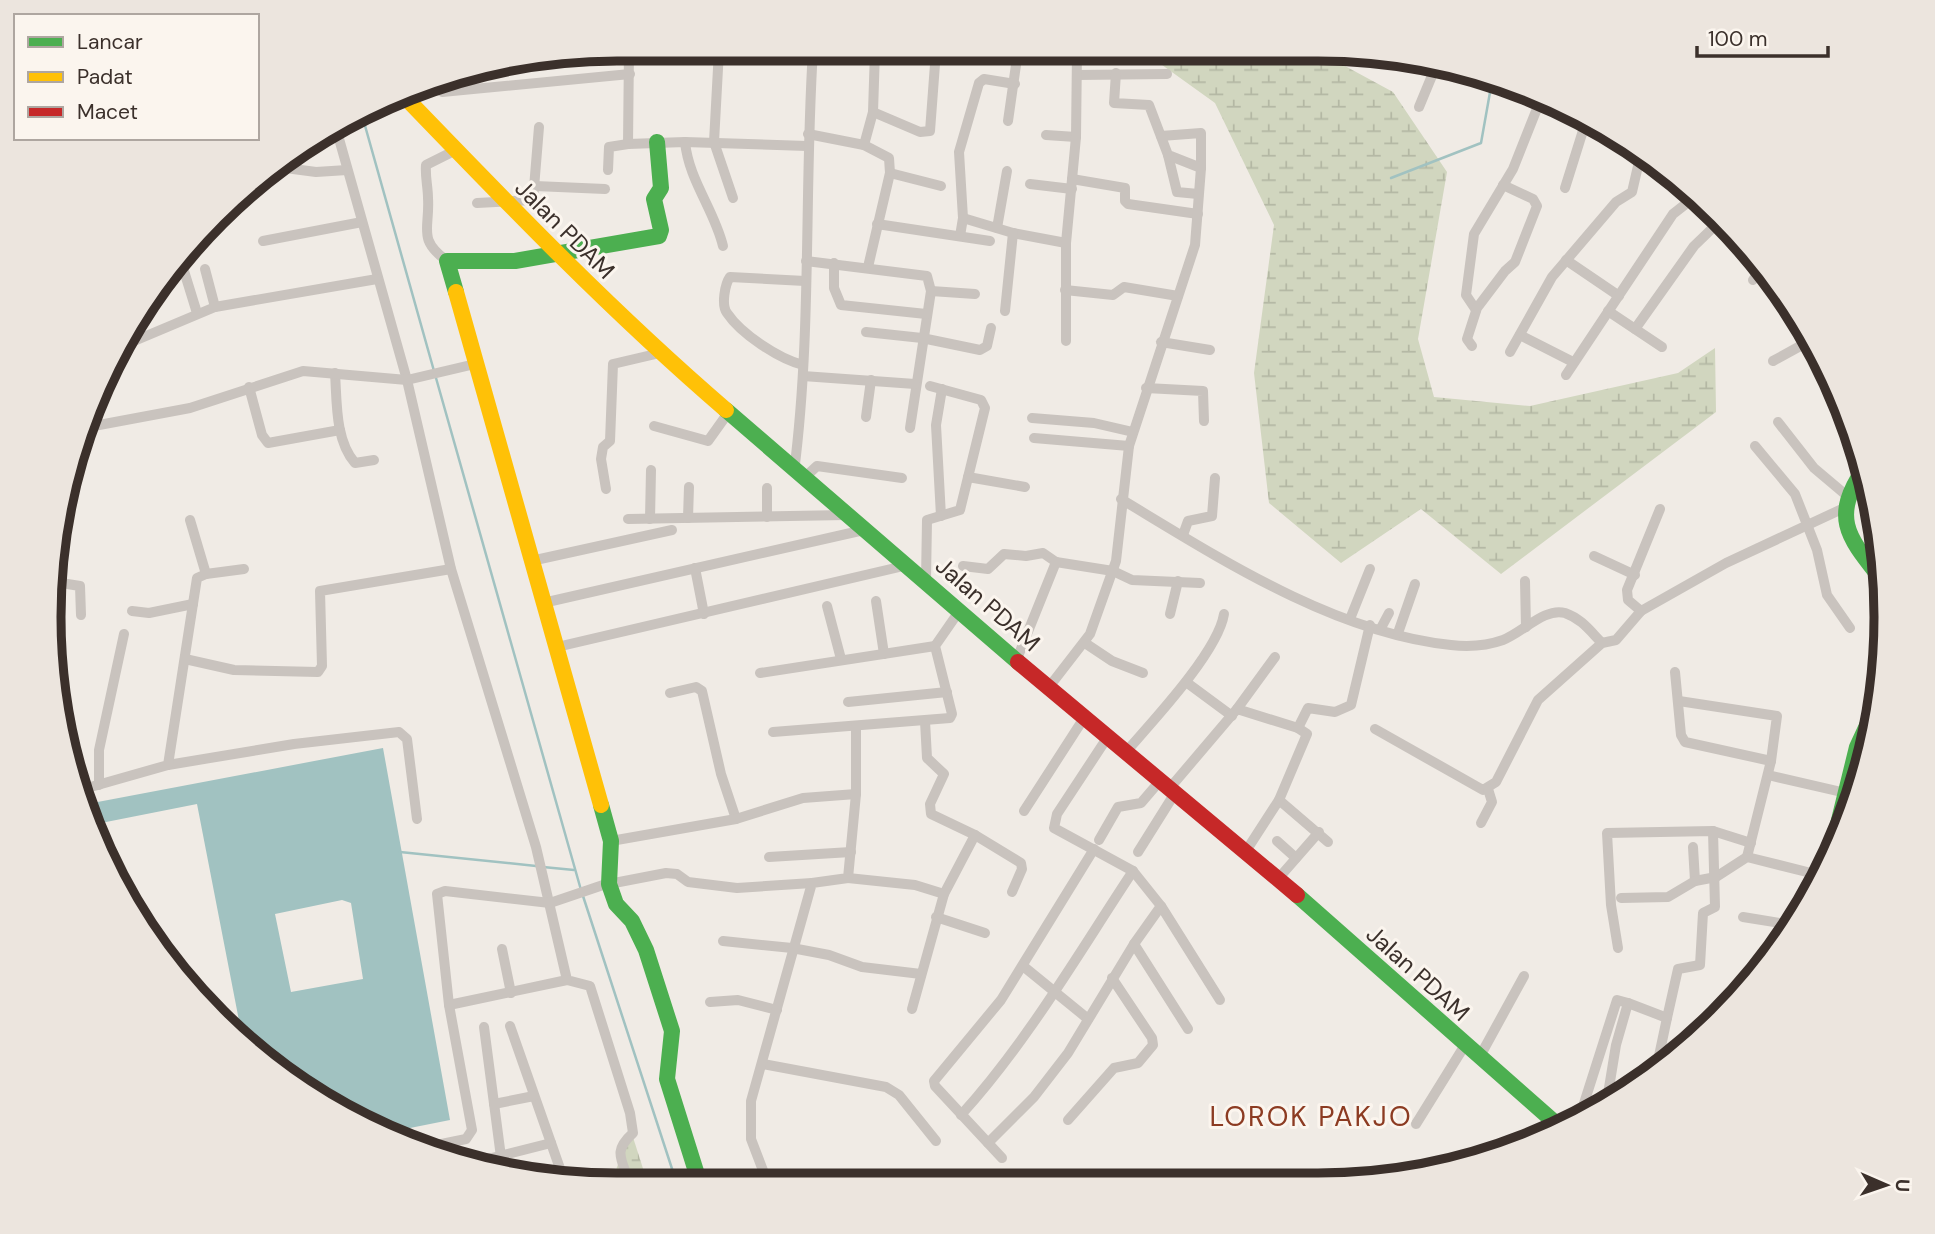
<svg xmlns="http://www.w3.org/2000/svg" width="1935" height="1234" viewBox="0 0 1935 1234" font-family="'DM Sans',sans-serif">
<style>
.wetland{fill:url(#wetland-marsh)}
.water{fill:#a1c2c1;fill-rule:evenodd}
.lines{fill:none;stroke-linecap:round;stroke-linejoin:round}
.stream{stroke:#a1c2c1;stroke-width:2.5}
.street{stroke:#c9c3be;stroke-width:10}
.fast{stroke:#4caf50;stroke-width:16}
.slow{stroke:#ffc107;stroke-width:16}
.jam{stroke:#c62828;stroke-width:16}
.labels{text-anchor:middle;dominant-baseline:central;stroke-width:6;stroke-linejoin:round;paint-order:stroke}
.street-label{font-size:24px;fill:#3b302b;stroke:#fbf5ee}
.quarter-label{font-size:28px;letter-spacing:2px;fill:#8c3b22;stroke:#fbf5ee}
.rim{fill:none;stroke:#3b302b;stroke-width:9}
</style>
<defs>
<pattern id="wetland-marsh" width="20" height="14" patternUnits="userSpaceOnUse" patternTransform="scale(1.75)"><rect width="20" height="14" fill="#d1d6bf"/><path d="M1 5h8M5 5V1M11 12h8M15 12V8" fill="none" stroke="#b4b8a4"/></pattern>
</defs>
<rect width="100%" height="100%" fill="#f0ebe5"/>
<!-- wetland -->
<g class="wetland">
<polygon points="1144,52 1321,53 1393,92 1447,172 1418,339 1434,397 1530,406 1678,373 1715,348 1716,412 1501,574 1421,509 1341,563 1269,503 1254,373 1274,225 1215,103"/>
<polygon points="631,1131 647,1181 612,1180"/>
</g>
<!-- water -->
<path class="water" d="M383 748 450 1120 385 1133 271 1067 242 1036 197 804 96 824 87 804ZM342 900 351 903 363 979 291 992 275 914Z"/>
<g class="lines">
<!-- stream -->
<g class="stream">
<polyline points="362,115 434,371"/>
<polyline points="1391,178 1481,143 1492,81"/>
<polyline points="436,378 581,890"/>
<polyline points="400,852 536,866"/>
<polyline points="543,867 574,870"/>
<polyline points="583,896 676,1181"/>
</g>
<!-- street -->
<g class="street">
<polyline points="629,49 628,144 685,142 807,146"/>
<polyline points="719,50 714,142 733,198"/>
<polyline points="1077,75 1167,74"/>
<polyline points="442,92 630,74"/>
<polyline points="1419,107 1436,66"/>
<polyline points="873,112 920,132 930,131 936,51"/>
<polyline points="1008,121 1018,51"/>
<path d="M336 128 407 380 451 569 536 847 567 980 590 986 630 1113 633 1133C613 1151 621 1158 629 1181"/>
<polyline points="808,134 864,145 889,158 890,173 868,267"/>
<polyline points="1046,135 1076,137"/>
<polyline points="1161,136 1201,133 1201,168"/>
<path d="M685 142C689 181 714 209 723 246"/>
<polyline points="864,145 873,112 875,51"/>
<polyline points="1168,155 1177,192 1198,194"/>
<polyline points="278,167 316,172 347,170"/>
<polyline points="608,170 609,147 628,144"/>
<polyline points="890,173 941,186"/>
<polyline points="1072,179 1125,188 1125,201 1128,204 1198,214"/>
<polyline points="1030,184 1072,189"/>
<polyline points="535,186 605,189"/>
<polyline points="1565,188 1586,121"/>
<polyline points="477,203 533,200 539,127"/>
<polyline points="963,218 1013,233 1066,243"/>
<polyline points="877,224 990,241"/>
<polyline points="997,228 1007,171"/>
<polyline points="960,236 963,218 959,152 979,83 984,79 1015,84"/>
<polyline points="263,241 362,222"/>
<polyline points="180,258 197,313"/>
<polyline points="1566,260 1619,296"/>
<path d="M447 261C417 239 430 229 428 198 428 187 425 177 426 165L456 150"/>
<polyline points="806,261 927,276 931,291 910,428"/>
<polyline points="834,263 834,288 841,305 926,314"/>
<polyline points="205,269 215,307"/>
<polyline points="1753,280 1763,267"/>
<polyline points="1065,290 1113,295 1124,287 1178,296"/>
<polyline points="931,291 975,294"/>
<polyline points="1476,310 1466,295 1474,234 1513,169 1542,96"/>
<polyline points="1005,311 1013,233"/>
<polyline points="1608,311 1662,347"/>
<polyline points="1635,329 1694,246 1721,220"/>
<polyline points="866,332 922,338 980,350 987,346 991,328"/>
<polyline points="1520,335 1573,362"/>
<polyline points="1066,341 1066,243 1076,137 1077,52"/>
<polyline points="1161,342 1210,350"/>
<polyline points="127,344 215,307 377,279"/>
<polyline points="1472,346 1467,339 1477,308 1505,271 1515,262 1537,206 1533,199 1503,185"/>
<polyline points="1510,352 1552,277 1616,202 1632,192 1641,153"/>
<polyline points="1773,361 1813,339"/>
<path d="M803 365C779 359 741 334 727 313 721 305 725 284 730 277L805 281"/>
<path d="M335 373C337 402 335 440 355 463L374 460"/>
<polyline points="1566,375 1673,214 1696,196"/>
<polyline points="803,376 915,384"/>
<polyline points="249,387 262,435 268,443 340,430"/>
<polyline points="1146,388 1203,391 1204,421"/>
<polyline points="866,417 871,380"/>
<polyline points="1032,418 1094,423 1133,432"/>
<polyline points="1778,422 1814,468 1846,495"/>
<polyline points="654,426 708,441 728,413"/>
<polyline points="83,428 190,408 303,371 407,380 475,364"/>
<polyline points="1034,438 1129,446"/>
<polyline points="1755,446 1795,494 1817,550 1827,595 1850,628"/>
<path d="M794 472C812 332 804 190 813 50"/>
<polyline points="968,477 1025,487"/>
<polyline points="803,479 817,466 902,478"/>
<polyline points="767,488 767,517"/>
<polyline points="606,489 601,459 603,447 610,441 613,364 660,353"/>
<path d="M1121 499C1219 558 1334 633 1451 645 1469 647 1486 646 1503 640 1522 633 1545 607 1565 613 1582 619 1590 631 1602 643"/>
<polyline points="941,516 936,425 942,389"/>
<polyline points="688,518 689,487"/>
<polyline points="628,519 846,515"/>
<polyline points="650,519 651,470"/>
<polyline points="1183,535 1188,521 1212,516 1215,478"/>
<polyline points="1594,556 1635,575"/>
<polyline points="531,561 672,530"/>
<polyline points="963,566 988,569 1004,554 1026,556 1043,553 1056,562 1113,571 1132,580 1200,583"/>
<polyline points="695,568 704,614"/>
<polyline points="206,574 244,569"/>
<polyline points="926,580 927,520 960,510 985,408 981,400 930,386"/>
<polyline points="1525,581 1526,627"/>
<polyline points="55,582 80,586 81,615"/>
<polyline points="876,601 884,654"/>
<polyline points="543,603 864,530"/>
<polyline points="827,606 841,659"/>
<polyline points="132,611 149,613 193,604"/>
<polyline points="1641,611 1628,600 1627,590 1660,509"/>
<polyline points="1170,614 1178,581"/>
<polyline points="1350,619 1370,569"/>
<polyline points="50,625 51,604"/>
<polyline points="1381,628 1389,613"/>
<polyline points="1398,633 1415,584"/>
<polyline points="1085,643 1112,661 1143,673"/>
<polyline points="557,647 908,565"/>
<polyline points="185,659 234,670 318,672 322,666 320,591 451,569"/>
<polyline points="1017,659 1056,562"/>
<polyline points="1675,672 1681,735 1685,742 1771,761 1747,857"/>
<polyline points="760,673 935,646"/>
<polyline points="1186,682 1232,716"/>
<polyline points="1049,687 1090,634 1116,561 1129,446 1195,245 1201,168 1168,155 1149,105 1114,103 1116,73"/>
<polyline points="670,693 696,687 702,691 721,774 736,819"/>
<polyline points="1679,701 1777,716 1771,761"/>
<polyline points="848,702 947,692"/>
<polyline points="1237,709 1298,728 1307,734 1279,800 1246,851"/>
<polyline points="925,721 927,758 944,774 930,804 931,814 975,835 1021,863 1022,869 1012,892"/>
<polyline points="1298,728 1308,708 1335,712 1351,705 1370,625"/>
<polyline points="1375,729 1483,790 1496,782 1538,700 1602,643 1616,640 1641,611 1726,563 1842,509"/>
<polyline points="773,732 950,718 952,714 935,646 960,610"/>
<polyline points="66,742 67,753"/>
<path d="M1125 753C1152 722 1218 652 1224 614"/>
<polyline points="168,765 294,744 399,732 407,739 417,819"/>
<polyline points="1768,775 1846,793"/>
<polyline points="99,785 99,750 124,634"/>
<polyline points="1169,789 1237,709 1275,657"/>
<polyline points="80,790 168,765 197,578 206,574 190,520"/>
<polyline points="1279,800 1328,842"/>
<polyline points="1024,811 1084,718"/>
<polyline points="1481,823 1492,802 1488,789"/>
<polyline points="1099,840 1118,807 1141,803 1159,782"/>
<polyline points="611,841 736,819 803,798 856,794"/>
<polyline points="1277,841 1296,858"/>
<polyline points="1693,847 1695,881 1716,877 1747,857 1823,876"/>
<polyline points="1138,852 1175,793"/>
<polyline points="769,857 851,852"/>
<polyline points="848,878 915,885 944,894"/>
<polyline points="1277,880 1319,832"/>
<polyline points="609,884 666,873 677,874 688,882 737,888 812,883"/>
<polyline points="1621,898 1668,897 1695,881"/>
<polyline points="1161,906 1220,1000"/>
<polyline points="936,917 985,933"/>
<polyline points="1743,917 1792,925"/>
<polyline points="723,941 792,948 829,955 862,967 921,974"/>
<polyline points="1134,944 1188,1029"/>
<polyline points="1618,948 1611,905 1607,833 1713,831 1751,843"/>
<polyline points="502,949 511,993"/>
<polyline points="1023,966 1088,1019"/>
<polyline points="1739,993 1741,993"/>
<polyline points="710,1002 738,1000 777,1010"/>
<polyline points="449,1005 567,980"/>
<polyline points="912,1009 944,894 975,835"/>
<polyline points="510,1026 564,1180"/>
<polyline points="484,1027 501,1157"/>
<polyline points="1479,1058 1524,976"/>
<polyline points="763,1064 886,1087 899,1095 936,1141"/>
<polyline points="1656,1070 1667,1018"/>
<polyline points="494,1104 534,1096"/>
<polyline points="1606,1106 1616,1045 1628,1003 1667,1018 1678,969 1700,965 1703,913 1715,907 1713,831"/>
<path d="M961 1115C1028 1041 1078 954 1133 871"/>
<polyline points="1579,1119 1617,1000 1628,1003"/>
<polyline points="1068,1120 1114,1068 1138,1063 1153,1045 1152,1038 1112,978"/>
<polyline points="1416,1124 1465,1045"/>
<polyline points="988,1143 1034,1097 1068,1053 1134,944 1161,906 1133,871 1054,828 1057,814 1107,738"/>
<polyline points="422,1148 466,1139 472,1130 449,1005 437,894 445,891 550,903 606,884"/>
<polyline points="1002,1158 935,1086 934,1081 1001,1000 1094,849"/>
<polyline points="476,1162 551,1143"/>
<polyline points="767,1181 751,1139 751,1101 812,883 848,878 856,794 856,726"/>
</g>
<!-- fast -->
<g class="fast">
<polyline points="456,292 447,261 515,261 659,236 661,230 654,199 661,188 657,142"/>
<polyline points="726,410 1018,662"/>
<path d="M1864 469C1830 519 1849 538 1882 580"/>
<polyline points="601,805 611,841 609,884 616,904 632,921 646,950 672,1031 667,1079 699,1181"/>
<polyline points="1827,869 1857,747 1876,706"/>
<polyline points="1297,895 1561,1128"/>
</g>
<!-- slow -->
<g class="slow">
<path d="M403 95C508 204 612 312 726 410"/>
<polyline points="456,292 601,805"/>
</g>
<!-- jam -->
<polyline class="jam" points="1018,662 1297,895"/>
</g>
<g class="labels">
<!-- street labels -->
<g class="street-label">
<text transform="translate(565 229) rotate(45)">Jalan PDAM</text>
<text transform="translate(988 604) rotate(41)">Jalan PDAM</text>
<text transform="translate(1418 973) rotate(42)">Jalan PDAM</text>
</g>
<!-- quarter labels -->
<g class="quarter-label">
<text x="1311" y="1116">LOROK PAKJO</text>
</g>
</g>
<!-- crop -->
<path d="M0 0H1935V1234H0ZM617 61H1318A556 556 0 0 1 1874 617V617A556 556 0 0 1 1318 1173H617A556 556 0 0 1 61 617V617A556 556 0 0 1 617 61Z" fill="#ece5de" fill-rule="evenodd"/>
<path class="rim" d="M617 61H1318A556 556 0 0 1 1874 617V617A556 556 0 0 1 1318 1173H617A556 556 0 0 1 61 617V617A556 556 0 0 1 617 61Z"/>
<!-- legend -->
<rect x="14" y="14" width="245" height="126" fill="#fbf5ee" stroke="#aea6a0" stroke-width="2"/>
<rect x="28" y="37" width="35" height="10" fill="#4caf50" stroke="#aea6a0" stroke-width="2"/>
<text x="77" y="49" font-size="21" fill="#3b302b">Lancar</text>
<rect x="28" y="72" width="35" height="10" fill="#ffc107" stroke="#aea6a0" stroke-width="2"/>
<text x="77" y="84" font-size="21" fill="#3b302b">Padat</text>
<rect x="28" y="107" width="35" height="10" fill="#c62828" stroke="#aea6a0" stroke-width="2"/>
<text x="77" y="119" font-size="21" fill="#3b302b">Macet</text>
<!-- north arrow -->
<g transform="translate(1886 1185) rotate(92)" stroke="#fbf5ee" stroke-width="5" paint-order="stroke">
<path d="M0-5L12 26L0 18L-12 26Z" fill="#3b302b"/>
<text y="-10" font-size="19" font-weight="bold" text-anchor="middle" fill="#3b302b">U</text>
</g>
<!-- scale -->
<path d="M1697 46v10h131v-10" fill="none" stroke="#3b302b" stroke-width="3.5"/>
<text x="1708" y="46" font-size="21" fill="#3b302b" stroke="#fbf5ee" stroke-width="5" paint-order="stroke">100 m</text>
</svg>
